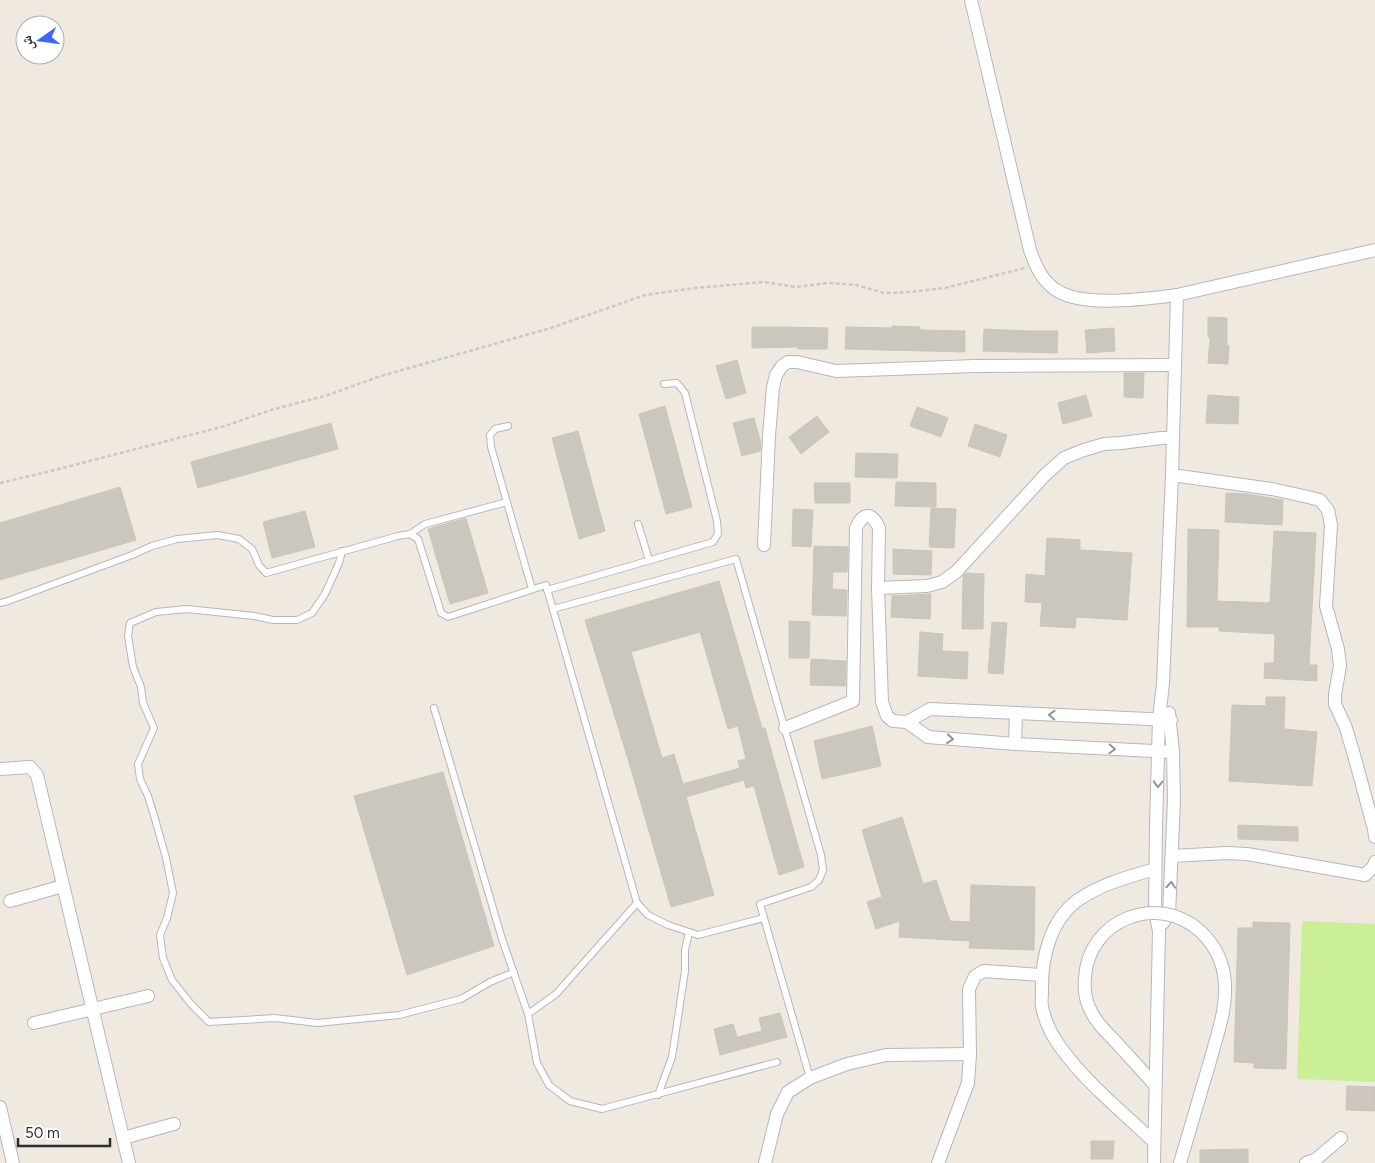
<svg xmlns="http://www.w3.org/2000/svg" width="1375" height="1163" viewBox="0 0 1375 1163" font-family="Figtree,'Noto Naskh Arabic',sans-serif">
<style>
.pitch{fill:#cbef97}
.building{fill:#cbc7be;stroke:#cbc5b9;fill-rule:evenodd}
.lines{fill:none;stroke-linecap:round;stroke-linejoin:round}
.lane-casing{stroke:#b4b7c1;stroke-width:8}
.street-casing{stroke:#b4b7c1;stroke-width:14}
.path{stroke:#c9c9c9;stroke-width:2.5;stroke-dasharray:4 2.5;stroke-linecap:butt}
.lane{stroke:#fff;stroke-width:6}
.street{stroke:#fff;stroke-width:12}
.street-bridge-casing{stroke:#b4b7c1;stroke-width:14;stroke-linecap:butt}
.street-bridge{stroke:#fff;stroke-width:12}
.oneway{stroke:#969696}
</style>
<rect width="100%" height="100%" fill="#efe9e0"/>
<!-- pitch -->
<polygon class="pitch" points="1302,921 1375,924 1375,1082 1297,1079"/>
<!-- building -->
<g class="building">
<polygon points="1208,317 1227,318 1227,345 1229,346 1228,364 1208,363 1210,337 1208,337"/>
<polygon points="892,326 920,327 920,330 965,331 965,352 845,349 846,327 892,328"/>
<polygon points="752,327 784,327 828,328 827,349 798,349 798,347 752,348"/>
<polygon points="1114,328 1115,351 1087,353 1085,330"/>
<polygon points="984,329 1029,331 1058,331 1057,353 983,351"/>
<polygon points="737,360 746,393 726,399 716,366"/>
<polygon points="1124,373 1144,373 1143,398 1124,397"/>
<polygon points="1086,395 1092,416 1063,424 1058,403"/>
<polygon points="1208,395 1239,397 1238,424 1206,423"/>
<polygon points="665,406 692,507 666,514 639,414"/>
<polygon points="917,407 948,418 941,437 910,426"/>
<polygon points="817,416 829,432 801,454 789,437"/>
<polygon points="754,418 761,443 760,451 742,456 733,423"/>
<polygon points="331,423 338,449 198,488 191,462"/>
<polygon points="975,424 1007,435 1000,457 968,446"/>
<polygon points="578,431 605,531 579,539 552,438"/>
<polygon points="856,453 898,454 897,478 855,477"/>
<polygon points="896,482 936,483 936,507 895,506"/>
<polygon points="814,483 850,483 850,503 815,503"/>
<polygon points="120,487 136,540 0,580 0,523"/>
<polygon points="1226,493 1247,494 1283,500 1282,525 1225,522"/>
<polygon points="931,508 956,509 954,548 929,547"/>
<polygon points="793,509 813,510 811,547 792,546"/>
<polygon points="305,511 315,547 272,558 263,522"/>
<polygon points="466,518 488,593 450,604 428,529"/>
<polygon points="1188,529 1219,530 1217,601 1270,603 1274,531 1316,533 1309,665 1317,665 1317,681 1264,678 1265,663 1274,663 1275,634 1219,631 1219,627 1187,627"/>
<polygon points="1047,538 1080,540 1080,550 1132,553 1127,620 1076,617 1075,628 1040,626 1042,603 1025,602 1026,574 1045,576"/>
<polygon points="814,546 848,547 847,572 833,572 832,589 847,590 846,616 812,615"/>
<polygon points="893,549 932,551 931,575 893,574"/>
<polygon points="966,573 984,574 983,629 962,629 963,576"/>
<path d="M719 581 762 728H765L804 867 779 875 754 786 746 788 744 780 686 797 714 895 671 907 628 759 585 620ZM700 632 728 729 738 726 746 759 738 761 740 768 683 784 674 754 662 758 631 652Z"/>
<polygon points="931,594 930,619 891,617 892,596"/>
<polygon points="789,621 810,622 809,658 789,658"/>
<polygon points="992,622 1007,623 1003,674 988,673"/>
<polygon points="920,632 943,634 942,651 968,652 967,679 918,676"/>
<polygon points="811,659 846,661 845,686 810,685"/>
<polygon points="1266,697 1285,697 1284,729 1317,732 1312,786 1229,781 1232,705 1266,706"/>
<polygon points="872,726 881,766 822,779 814,741"/>
<polygon points="443,772 494,946 407,975 354,796"/>
<polygon points="902,817 923,884 936,880 950,921 970,922 971,885 1035,887 1034,950 969,948 970,941 899,937 900,921 876,929 867,902 882,897 862,830"/>
<polygon points="1238,825 1298,827 1298,841 1238,839"/>
<polygon points="1253,922 1290,923 1286,1069 1254,1068 1254,1063 1234,1062 1238,928 1253,928"/>
<polygon points="780,1013 787,1037 720,1055 714,1029 733,1024 737,1037 762,1031 759,1018"/>
<polygon points="1347,1086 1375,1087 1375,1111 1346,1110"/>
<polygon points="1091,1141 1114,1141 1113,1159 1091,1159"/>
<polygon points="1248,1149 1248,1163 1200,1163 1200,1150"/>
</g>
<g class="lines">
<defs>
<g id="lane">
<polyline points="508,426 495,429 490,435 491,447 532,589"/>
<polyline points="638,524 649,560"/>
<polyline points="410,534 425,524 507,502"/>
<polyline points="342,551 339,563 325,594 312,613 297,620 273,620 254,616 187,609 156,612 130,623 128,636 133,667 141,687 143,703 154,728 138,764 140,779 148,796 155,819 166,858 173,893 167,918 160,935 163,958 172,980 191,1004 209,1022 275,1018 317,1023 399,1015 461,999 490,982 514,972"/>
<polyline points="547,590 713,542 718,534 717,521 685,393 677,383 664,384"/>
<polyline points="0,603 8,601 132,555 152,546 177,539 218,535 239,539 252,549 259,565 266,573 398,536 410,534 418,539 439,606 441,613 448,617 546,585 637,903 648,915 668,925 698,935 764,918 810,1078"/>
<polyline points="553,609 736,559 821,855 823,870 819,880 811,887 760,904 764,918"/>
<polyline points="434,708 502,939 528,1014"/>
<polyline points="637,903 556,994 528,1014 537,1063 549,1085 570,1101 602,1109 777,1062"/>
<polyline points="658,1095 672,1057 685,971 685,950 689,932"/>
</g>
<g id="street">
<path d="M971 0 1030 250C1035 264 1040 277 1052 287 1077 309 1145 299 1177 295L1375 250"/>
<polyline points="1172,475 1272,489 1308,497 1320,500 1328,510 1331,525 1326,606 1338,649 1340,666 1335,694 1335,704 1346,728 1354,755 1374,829 1375,837"/>
<polyline points="764,545 769,436 773,387 776,375 782,366 788,362 797,362 836,371 976,366 1175,365"/>
<polyline points="1171,720 930,709 907,722 893,721 887,716 882,702 878,588 927,586 942,582 956,572 1045,475 1064,458 1081,451 1104,444 1121,443 1161,438 1173,438"/>
<polyline points="907,722 928,737 1015,744 1173,752"/>
<path d="M785 728 853 701 856 528C863 512 872 512 879 528L878 588"/>
<polyline points="1015,744 1016,713"/>
<polyline points="0,769 30,767 37,775 129,1163"/>
<polyline points="1172,856 1227,853 1247,854 1365,875 1374,866 1375,862"/>
<polyline points="10,901 63,886"/>
<polyline points="1163,923 1169,914 1174,801 1173,752 1169,713"/>
<polyline points="34,1023 148,996"/>
<polyline points="1114,1040 1155,1085"/>
<polyline points="0,1107 13,1163"/>
<polyline points="123,1138 174,1124"/>
<path d="M1154 1142C1123 1112 1087 1084 1061 1048 1052 1036 1045 1021 1042 1007 1041 1002 1042 996 1042 992 1041 959 1050 920 1078 900 1101 884 1128 877 1155 869"/>
<polyline points="765,1163 777,1114 788,1092 810,1078 847,1064 886,1055 970,1054"/>
<polyline points="938,1163 968,1083 970,1054 969,989 975,976 984,971 1041,975"/>
<polyline points="1154,1163 1159,931 1155,912 1156,825 1159,719 1163,683 1172,475 1177,295"/>
<polyline points="1180,1163 1198,1102"/>
<polyline points="1306,1163 1315,1160 1341,1138"/>
</g>
</defs>
<!-- lane casing -->
<use href="#lane" class="lane-casing"/>
<!-- street casing -->
<use href="#street" class="street-casing"/>
<!-- path -->
<polyline class="path" points="0,483 47,472 225,426 271,410 328,395 381,376 551,328 645,295 696,288 763,282 796,287 829,283 857,285 884,293 911,292 945,288 1025,268"/>
<!-- lane -->
<use href="#lane" class="lane"/>
<!-- street -->
<use href="#street" class="street"/>
<defs>
<path id="street-bridge" d="M1114 1040C1104 1030 1095 1021 1089 1007 1085 998 1084 988 1085 978 1088 920 1157 892 1200 931 1215 945 1224 963 1225 984 1226 1008 1220 1025 1214 1047 1209 1066 1203 1084 1198 1102"/>
</defs>
<!-- street-bridge casing -->
<use href="#street-bridge" class="street-bridge-casing"/>
<!-- street-bridge -->
<use href="#street-bridge" class="street-bridge"/>
</g>
<!-- one-way arrows -->
<defs><path id="oneway-chevron" d="M-2-3.5L2.5 0L-2 3.5" fill="none" stroke-width="1.6" stroke-linecap="round" stroke-linejoin="round" transform="scale(1.25)"/></defs>
<g class="oneway">
<use href="#oneway-chevron" transform="translate(1052 715) rotate(-178)"/>
<use href="#oneway-chevron" transform="translate(950 739) rotate(5)"/>
<use href="#oneway-chevron" transform="translate(1112 749) rotate(3)"/>
<use href="#oneway-chevron" transform="translate(1158 784) rotate(92)"/>
<use href="#oneway-chevron" transform="translate(1171 885) rotate(-87)"/>
</g>
<!-- north arrow -->
<g transform="translate(40 40) rotate(256)"><circle r="24" fill="#ffffff" stroke="#ababab"/>
<path d="M0-4L9 19L0 12L-9 19Z" fill="#3e65ff"/>
<text y="-8" font-size="14" font-weight="bold" text-anchor="middle" fill="#2e2e2e">ش</text>
</g>
<!-- scale -->
<path d="M18 1138v8h92v-8" fill="none" stroke="#2e2e2e" stroke-width="2.5"/>
<text x="25" y="1138" font-size="15" fill="#2e2e2e" stroke="#ffffff" stroke-width="4" paint-order="stroke">50 m</text>
</svg>
